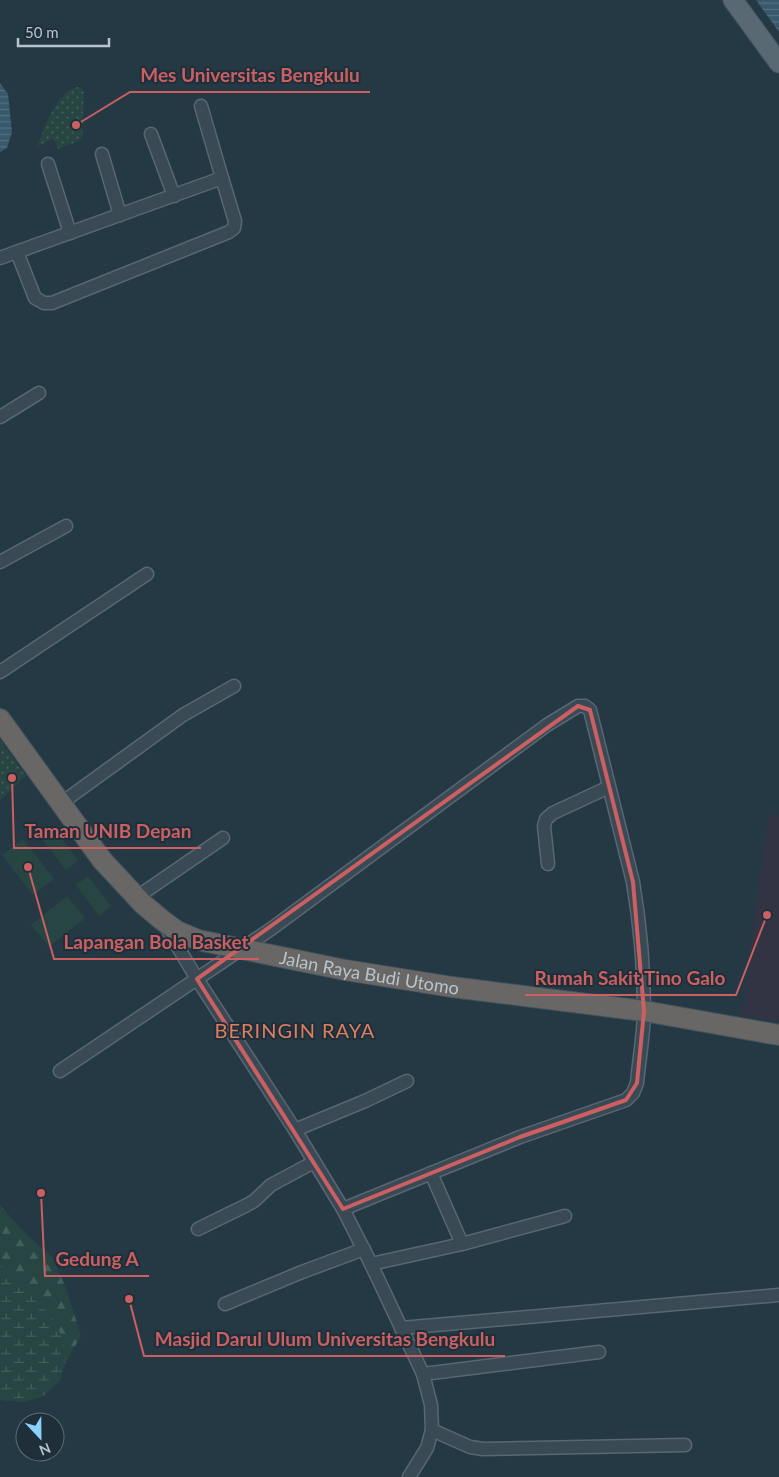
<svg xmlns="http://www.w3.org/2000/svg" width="779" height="1477" viewBox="0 0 779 1477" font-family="Lato,sans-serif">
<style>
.medical{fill:#323444}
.grass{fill:url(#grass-dots)}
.forest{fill:url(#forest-firs)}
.wetland{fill:url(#wetland-marsh)}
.pitch{fill:#274542}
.water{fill:url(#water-rules)}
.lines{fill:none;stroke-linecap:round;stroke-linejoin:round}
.minor-casing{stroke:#586771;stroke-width:15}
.primary-casing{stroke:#465660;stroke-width:21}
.trunk-casing{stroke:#44545e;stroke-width:22}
.minor{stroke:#3a4a54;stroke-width:12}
.primary{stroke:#586974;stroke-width:19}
.trunk{stroke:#696765;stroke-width:20}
.marked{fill:none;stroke:#cb5f62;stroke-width:4;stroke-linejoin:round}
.labels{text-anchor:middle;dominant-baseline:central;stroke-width:4;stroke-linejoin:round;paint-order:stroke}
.street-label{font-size:18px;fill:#b7c4cd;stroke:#1e2f39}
.quarter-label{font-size:20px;letter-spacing:1px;fill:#dd7e62;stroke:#1e2f39}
.leader{fill:none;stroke:#cb5f62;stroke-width:2}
.callout-dot{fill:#cb5f62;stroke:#1e2f39;stroke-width:2}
.callout-label{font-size:19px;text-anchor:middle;font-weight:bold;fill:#cb5f62;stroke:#1e2f39;stroke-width:4;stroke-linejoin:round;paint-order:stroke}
</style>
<defs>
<pattern id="grass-dots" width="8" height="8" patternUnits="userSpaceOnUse" patternTransform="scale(1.25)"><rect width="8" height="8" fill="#274542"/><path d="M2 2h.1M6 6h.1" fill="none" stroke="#445e5c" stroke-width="1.8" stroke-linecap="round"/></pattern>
<pattern id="forest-firs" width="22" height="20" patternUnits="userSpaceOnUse" patternTransform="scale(1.25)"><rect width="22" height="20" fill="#274542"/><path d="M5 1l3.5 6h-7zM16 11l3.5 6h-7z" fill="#445e5c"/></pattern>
<pattern id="wetland-marsh" width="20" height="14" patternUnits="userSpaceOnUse" patternTransform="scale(1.25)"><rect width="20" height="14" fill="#274542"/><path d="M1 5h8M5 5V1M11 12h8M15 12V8" fill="none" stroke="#445e5c"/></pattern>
<pattern id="water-rules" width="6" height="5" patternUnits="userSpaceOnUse" patternTransform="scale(1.25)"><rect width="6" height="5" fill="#38596c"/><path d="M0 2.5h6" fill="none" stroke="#536f80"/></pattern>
</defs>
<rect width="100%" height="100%" fill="#253944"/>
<!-- medical -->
<polygon class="medical" points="769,814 779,816 779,1021 742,1015"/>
<!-- grass -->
<g class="grass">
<path d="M77 87 81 88 84 93 82 138C76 144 66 145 58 149L56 142 52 139 38 146C43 129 58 91 77 87Z"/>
<polygon points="0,740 26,776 0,800"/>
</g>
<!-- forest -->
<polygon class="forest" points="0,1205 24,1232 52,1257 66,1288 81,1336 65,1364 59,1381 43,1396 25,1402 0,1400"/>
<!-- wetland -->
<polygon class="wetland" points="0,1264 54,1320 64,1341 65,1364 59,1381 43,1396 25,1402 0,1400"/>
<!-- pitch -->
<g class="pitch">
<polygon points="56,831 78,861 66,870 43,840"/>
<polygon points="23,839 54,879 33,895 2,855"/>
<polygon points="88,876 111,906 99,916 76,885"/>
<polygon points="67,896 85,918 49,947 31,925"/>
</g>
<!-- water -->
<g class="water">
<polygon points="756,0 779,0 779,32"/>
<polygon points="0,83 8,94 12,132 7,148 0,152"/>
</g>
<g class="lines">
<defs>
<g id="minor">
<polyline points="151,134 174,196"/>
<polyline points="102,154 120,215"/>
<polyline points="48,164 70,233"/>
<polyline points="17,252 35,298 44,303 52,303 229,232 234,228 235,221 222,178"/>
<polyline points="0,258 222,178 201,106"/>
<polyline points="0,417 39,393"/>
<polyline points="0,562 66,526"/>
<polyline points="0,672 147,574"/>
<polyline points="60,804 183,715 234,686"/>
<polyline points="548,864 544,826 546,819 553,813 609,787"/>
<polyline points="137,897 223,838"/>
<polyline points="166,927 197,979 295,1130 343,1209 371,1264 423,1374 431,1405 432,1430 427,1448 409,1477"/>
<path d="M60 1071 271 929 547 725 578 706H585L590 710 633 882C640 924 644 967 644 1010 644 1034 639 1059 637 1083L633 1093 626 1100 520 1137 343 1209"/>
<polyline points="295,1130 365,1101 407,1081"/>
<polyline points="431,1173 462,1244"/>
<polyline points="198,1229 247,1205 254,1201 271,1185 314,1162"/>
<polyline points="371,1264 462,1244 565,1216"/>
<polyline points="225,1304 302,1272 364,1249"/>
<polyline points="401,1328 779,1295"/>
<polyline points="423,1374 599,1352"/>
<polyline points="432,1430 470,1447 483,1449 685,1445"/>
</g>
<polyline id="primary" points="733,0 779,63"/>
<g id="trunk">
<path id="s1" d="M0 719 102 860 143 904 162 920 177 931 198 940 345 970 452 987 644 1011 779 1035"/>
</g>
</defs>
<!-- minor casing -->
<use href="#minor" class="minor-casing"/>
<!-- primary casing -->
<use href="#primary" class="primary-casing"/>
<!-- trunk casing -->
<use href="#trunk" class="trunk-casing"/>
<!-- minor -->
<use href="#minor" class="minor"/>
<!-- primary -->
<use href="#primary" class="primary"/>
<!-- trunk -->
<use href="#trunk" class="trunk"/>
</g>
<!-- marked area -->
<path class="marked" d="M578 706 590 710 633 882 644 1011 637 1083 626 1100 520 1137 343 1209 197 979Z"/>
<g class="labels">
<!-- street labels -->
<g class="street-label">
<text stroke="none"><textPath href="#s1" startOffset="475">Jalan Raya Budi Utomo</textPath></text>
</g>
<!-- quarter labels -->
<g class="quarter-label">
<text x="295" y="1030">BERINGIN RAYA</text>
</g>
</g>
<!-- callouts -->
<path class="leader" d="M76 125L130 92H370M12 778L14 848H201M28 867L54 959H259M767 915L736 995H525M41 1193L45 1276H149M129 1299L144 1356H505"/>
<g class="callout-dot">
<circle cx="76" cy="125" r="5"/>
<circle cx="12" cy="778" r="5"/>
<circle cx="28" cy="867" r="5"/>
<circle cx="767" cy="915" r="5"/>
<circle cx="41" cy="1193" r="5"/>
<circle cx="129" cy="1299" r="5"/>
</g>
<g class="callout-label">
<text x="250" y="82">Mes Universitas Bengkulu</text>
<text x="108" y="838">Taman UNIB Depan</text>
<text x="156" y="949">Lapangan Bola Basket</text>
<text x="630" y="985">Rumah Sakit Tino Galo</text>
<text x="97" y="1266">Gedung A</text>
<text x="325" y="1346">Masjid Darul Ulum Universitas Bengkulu</text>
</g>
<!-- north arrow -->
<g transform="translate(40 1437) rotate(158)"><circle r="24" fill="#1e2f39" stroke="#5b6b74"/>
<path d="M0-4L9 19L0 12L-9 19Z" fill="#8bd0ff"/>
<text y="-8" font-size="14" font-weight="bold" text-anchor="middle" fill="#b7c4cd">N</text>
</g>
<!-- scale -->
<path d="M18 38v8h91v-8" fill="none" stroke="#b7c4cd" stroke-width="2.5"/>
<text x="25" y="38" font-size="15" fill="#b7c4cd" stroke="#1e2f39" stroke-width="4" paint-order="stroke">50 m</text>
</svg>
